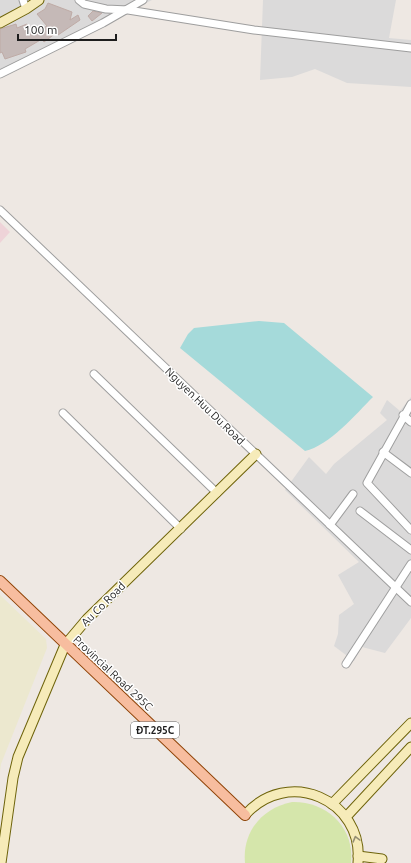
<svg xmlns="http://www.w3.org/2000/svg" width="411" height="863" viewBox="0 0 411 863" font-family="Ubuntu,sans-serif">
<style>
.residential{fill:#dbdada}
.commercial{fill:#eed3d8}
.farmland{fill:#ece8cf}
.grass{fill:#d5e6ab}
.water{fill:#a5dada}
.building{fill:#c5b9b7;stroke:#bfaba6}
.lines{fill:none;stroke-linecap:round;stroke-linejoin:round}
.minor-casing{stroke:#9e9e9e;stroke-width:9}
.secondary-casing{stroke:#6e630a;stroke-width:11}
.primary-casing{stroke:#8f4307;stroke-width:12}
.minor{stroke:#fff;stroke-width:7}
.secondary{stroke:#f6ebb9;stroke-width:9}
.primary{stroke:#f7bd9f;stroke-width:10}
.oneway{stroke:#948e73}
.labels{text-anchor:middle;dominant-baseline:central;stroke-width:3;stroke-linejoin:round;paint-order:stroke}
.shield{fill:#fff;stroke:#616161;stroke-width:1}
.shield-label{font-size:10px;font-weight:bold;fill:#1d1d1d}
.street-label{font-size:11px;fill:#1d1d1d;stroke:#fff}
</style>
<rect width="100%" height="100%" fill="#eee8e3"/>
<!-- residential -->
<g class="residential">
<polygon points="0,0 152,0 0,76"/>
<polygon points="263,0 396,0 389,38 411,40 411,87 347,83 315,69 292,77 260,80"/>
<polygon points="411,397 411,618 385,653 362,647 354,661 334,646 338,634 339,615 354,604 338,575 359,562 285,490 309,457 326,474 334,464 387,420 380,413 387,400 400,411"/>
</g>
<!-- commercial -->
<polygon class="commercial" points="0,222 10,232 0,243"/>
<!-- farmland -->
<polygon class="farmland" points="0,595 46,639 47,648 1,764 0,772"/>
<!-- grass -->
<path class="grass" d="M292 802C326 801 355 827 351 863H245C242 832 262 808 292 802Z"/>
<!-- water -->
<path class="water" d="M259 321 284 323 373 397C356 414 329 446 305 451L180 348 188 334 194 328Z"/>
<!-- building -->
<g class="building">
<polygon points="48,3 72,12 70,20 78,15 80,20 58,35 56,33 44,42 42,39 25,49 26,52 5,59 2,52 0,53 0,29 16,24 17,28 27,24 32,34 47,26 37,14 45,9"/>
<polygon points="93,11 102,13 92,21 88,16"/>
</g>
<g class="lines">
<defs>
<g id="minor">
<polyline points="23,0 26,9"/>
<polyline points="79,0 84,4 106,9 128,10 254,30 411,48"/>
<polyline points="0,74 103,23 143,0"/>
<polyline points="0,210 411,602"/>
<polyline points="94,374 217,493"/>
<polyline points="411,404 367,483 411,530"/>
<polyline points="63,413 181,529"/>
<polyline points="403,415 411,422"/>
<polyline points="383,452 411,473"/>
<polyline points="360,511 411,550"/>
<polyline points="330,525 353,494"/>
<polyline points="346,664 411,564"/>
</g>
<g id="secondary">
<polyline points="0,23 26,9 39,0"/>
<polyline points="332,804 411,723"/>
<path d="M245 815C287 767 364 799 358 863"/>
<polyline points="346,817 411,747"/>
<polyline points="358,856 382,859"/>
<polyline points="1,863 13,778 18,757 65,645 87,619 256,454"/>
</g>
<polyline id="primary" points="0,581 245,815"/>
</defs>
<!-- minor casing -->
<use href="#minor" class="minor-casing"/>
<!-- secondary casing -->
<use href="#secondary" class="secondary-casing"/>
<!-- primary casing -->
<use href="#primary" class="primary-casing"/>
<!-- minor -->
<use href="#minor" class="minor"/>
<!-- secondary -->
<use href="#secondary" class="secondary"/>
<!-- primary -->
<use href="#primary" class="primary"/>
</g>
<!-- one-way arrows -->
<defs><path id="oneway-chevron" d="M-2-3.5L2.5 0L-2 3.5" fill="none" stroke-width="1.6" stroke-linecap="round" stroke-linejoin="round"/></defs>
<use class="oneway" href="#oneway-chevron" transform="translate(356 839) rotate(-105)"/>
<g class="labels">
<!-- shield labels -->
<rect class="shield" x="131" y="722" width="48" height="16" rx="3"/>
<g class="shield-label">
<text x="155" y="730">ĐT.295C</text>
</g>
<!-- street labels -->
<g class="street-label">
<text transform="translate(205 406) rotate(44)">Nguyen Huu Du Road</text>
<text transform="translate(103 604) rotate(-45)">Au Co Road</text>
<text transform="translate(113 673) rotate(43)">Provincial Road 295C</text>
</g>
</g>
<!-- scale -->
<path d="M18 34v6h98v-6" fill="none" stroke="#1d1d1d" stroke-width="2"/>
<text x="24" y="34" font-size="12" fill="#1d1d1d" stroke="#ffffff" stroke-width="3" paint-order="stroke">100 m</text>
</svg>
